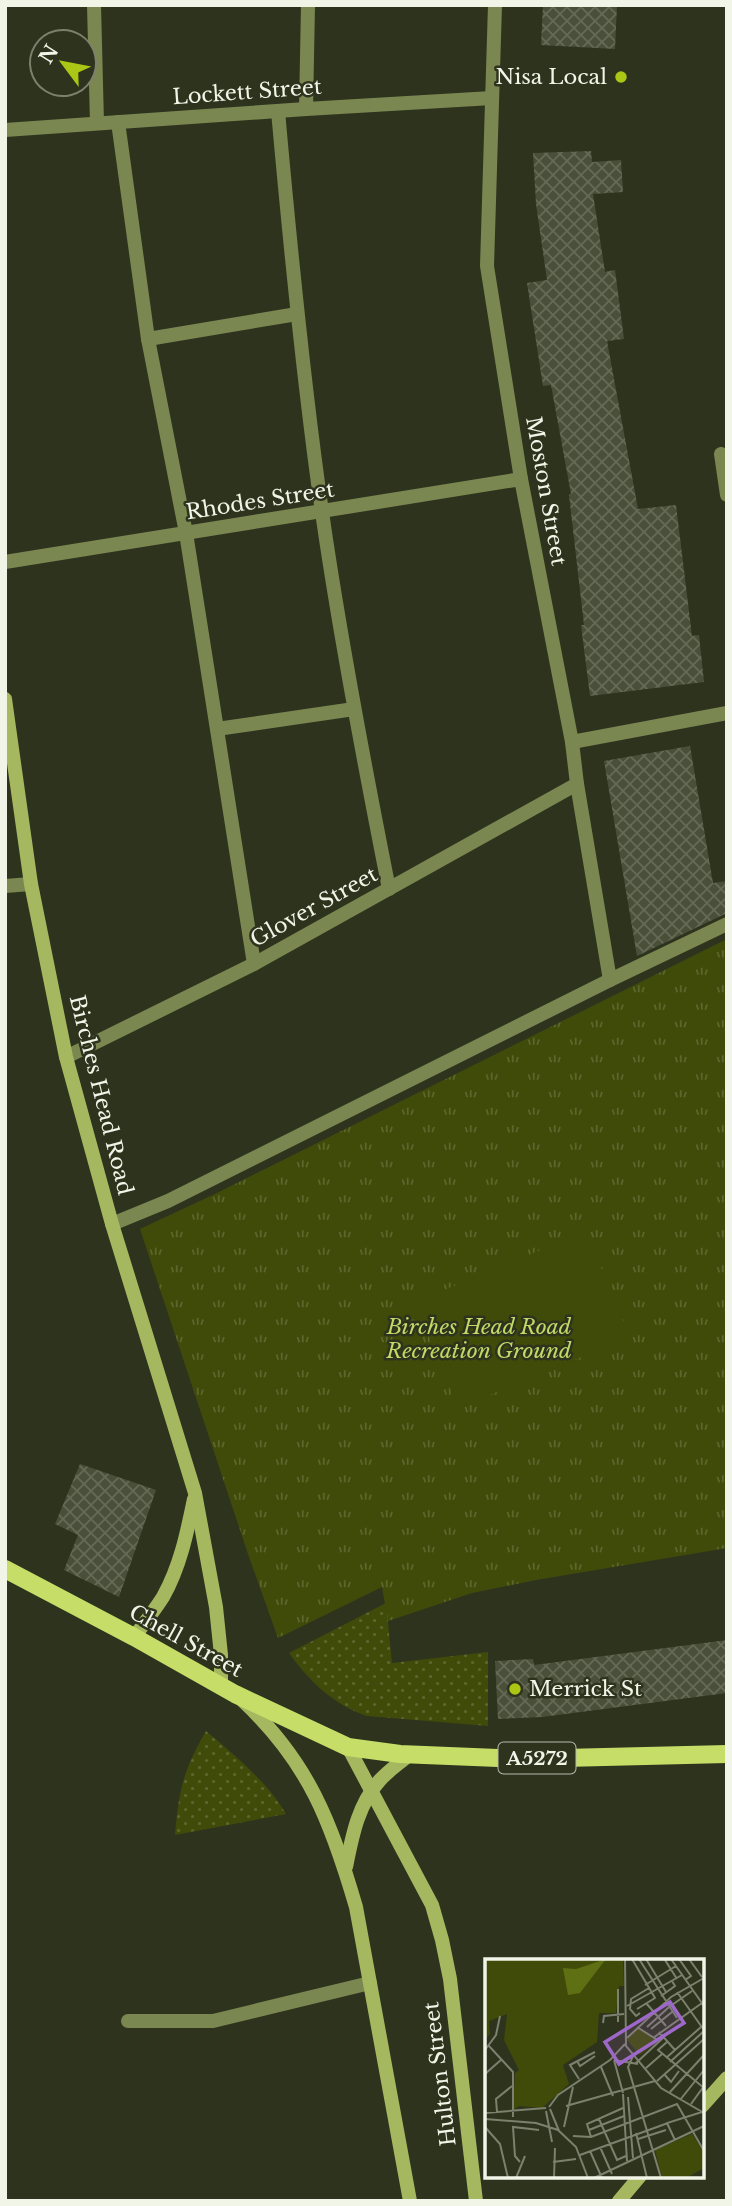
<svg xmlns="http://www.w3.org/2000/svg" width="732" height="2206" viewBox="0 0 732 2206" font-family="'Libre Baskerville',serif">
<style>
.grass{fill:url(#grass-dots)}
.park{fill:url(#park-tufts)}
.pitch{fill:#404b09}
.building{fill:url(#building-cross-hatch)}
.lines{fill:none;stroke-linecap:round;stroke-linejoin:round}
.lane{stroke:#7b8751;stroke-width:14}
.street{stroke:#7b8751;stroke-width:14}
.secondary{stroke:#a5b85f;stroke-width:14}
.primary{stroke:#c6de68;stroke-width:18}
.poi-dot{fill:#abc614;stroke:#2e331e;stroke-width:2.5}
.labels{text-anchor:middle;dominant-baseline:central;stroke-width:5;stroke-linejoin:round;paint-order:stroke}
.shield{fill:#2e331e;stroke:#b6bbab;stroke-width:2}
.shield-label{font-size:19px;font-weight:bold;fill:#f1f5e7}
.poi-label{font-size:21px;fill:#f1f5e7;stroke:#2e331e;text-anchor:end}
.street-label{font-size:21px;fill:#f1f5e7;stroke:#2e331e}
.park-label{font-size:21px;font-style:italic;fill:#c1d967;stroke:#2e331e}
.inset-road{fill:none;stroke:#7c816e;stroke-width:2}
.view{fill:#9e68cb;fill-opacity:0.15;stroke:#9e68cb;stroke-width:3.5}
.inset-edge{fill:none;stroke:#f1f5e7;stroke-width:3.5}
</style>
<defs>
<pattern id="grass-dots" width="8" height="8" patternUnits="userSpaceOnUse" patternTransform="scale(1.75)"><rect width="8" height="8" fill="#404b09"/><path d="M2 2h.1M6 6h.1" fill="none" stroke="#5c662d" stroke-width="1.8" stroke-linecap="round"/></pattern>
<pattern id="park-tufts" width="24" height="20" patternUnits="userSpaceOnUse" patternTransform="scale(1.75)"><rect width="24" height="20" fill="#404b09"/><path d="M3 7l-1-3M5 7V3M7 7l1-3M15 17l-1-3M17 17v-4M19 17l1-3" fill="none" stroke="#5c662d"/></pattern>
<pattern id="building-cross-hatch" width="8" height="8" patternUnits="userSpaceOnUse" patternTransform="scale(1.75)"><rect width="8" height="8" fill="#4a4f39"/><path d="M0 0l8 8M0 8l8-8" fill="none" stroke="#656956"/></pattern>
</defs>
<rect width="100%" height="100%" fill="#2e331e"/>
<!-- grass -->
<g class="grass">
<path d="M386 1603 392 1663 488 1652V1726L367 1716C334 1705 309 1681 289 1653Z"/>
<path d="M206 1731C235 1756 266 1780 286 1814L175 1835C179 1789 183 1771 206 1731Z"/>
</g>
<!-- park -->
<polygon class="park" points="727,939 727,1548 536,1580 472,1593 388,1621 382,1587 278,1638 248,1554 140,1229 217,1193"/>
<!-- pitch -->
<polygon class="pitch" points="586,1231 630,1337 458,1408 415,1302"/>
<!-- building -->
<g class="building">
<polygon points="543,5 617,5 615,49 541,45"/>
<polygon points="591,151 592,162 621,160 623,192 593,194 605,272 615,270 624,339 607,341 638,509 676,505 692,636 699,635 704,682 590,696 581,625 584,625 569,495 571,494 551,385 543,386 527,283 547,280 536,204 533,153"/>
<polygon points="690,746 713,883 727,881 727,913 637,956 604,761"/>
<polygon points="80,1464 156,1490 119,1597 64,1570 78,1535 55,1524"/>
<polygon points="727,1640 727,1693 542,1717 498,1719 495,1661 533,1659 534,1665"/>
</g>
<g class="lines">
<!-- lane -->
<g class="lane">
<polyline points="94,5 97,123"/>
<polyline points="306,109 308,5"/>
<path d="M278 111C290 245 303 379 322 512 340 638 364 763 389 889"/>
<polyline points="118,122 148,339 186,533 254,964"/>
<polyline points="148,339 297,314"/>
<polyline points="721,454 727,495"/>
<polyline points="217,729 354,709"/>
<polyline points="112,1224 168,1201 610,980 727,924"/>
<polyline points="128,2021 213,2021 370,1983"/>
</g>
<!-- street -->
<g class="street">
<polyline points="495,5 487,266 521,479 572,742 577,784 610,980"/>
<polyline points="5,130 306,109 492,98"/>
<polyline points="5,562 521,479"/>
<polyline points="572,742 727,713"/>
<polyline points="5,886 31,884"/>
<polyline points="66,1057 254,964 577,784"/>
</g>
<!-- secondary -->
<g class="secondary">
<polyline points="5,699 31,884 66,1057 112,1224 195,1493 216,1607 221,1655 221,1684"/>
<path d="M134 1637C144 1624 154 1611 163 1597 180 1567 187 1533 194 1499"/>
<path d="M243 1701C309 1763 331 1822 356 1907L410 2201"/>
<polyline points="348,1747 432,1905 442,1940 450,1979 476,2201"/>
<path d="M346 1867C352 1837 358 1804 380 1780 389 1770 400 1763 410 1754"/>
<polyline points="702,2106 727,2078"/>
<polyline points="619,2201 640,2176"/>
</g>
<!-- primary -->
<polyline class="primary" points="5,1569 134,1637 235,1694 348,1747 400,1754 523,1759 727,1754"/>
</g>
<!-- markers -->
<g class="poi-dot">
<circle cx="621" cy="77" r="7"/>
<circle cx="515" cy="1689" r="7"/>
</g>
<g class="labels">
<!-- shield labels -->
<rect class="shield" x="498.5" y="1742.5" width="77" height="31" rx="5"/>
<g class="shield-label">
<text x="537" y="1758">A5272</text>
</g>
<!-- poi labels -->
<g class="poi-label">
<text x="607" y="77">Nisa Local</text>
<text x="529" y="1689" text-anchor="start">Merrick St</text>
</g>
<!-- street labels -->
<g class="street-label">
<text transform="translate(247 92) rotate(-4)">Lockett Street</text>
<text transform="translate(546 491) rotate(80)">Moston Street</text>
<text transform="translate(260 501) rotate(-9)">Rhodes Street</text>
<text transform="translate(314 907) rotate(-29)">Glover Street</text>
<text transform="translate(101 1095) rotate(76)">Birches Head Road</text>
<text transform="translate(186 1641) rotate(29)">Chell Street</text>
<text transform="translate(440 2074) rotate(-97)">Hulton Street</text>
</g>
<!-- park labels -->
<g class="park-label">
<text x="479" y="1327">Birches Head Road<tspan x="479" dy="24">Recreation Ground</tspan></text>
</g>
</g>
<!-- overview -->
<g transform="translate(485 1959)">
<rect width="219" height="219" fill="#2e331e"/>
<path d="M0 0H138L139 27H134L131 54H114L112 83 78 106 84 125 57 149 34 147 28 151 30 114 34 111 19 81 22 55 4 62 5 75 0 80ZM152 69 173 82 155 96 142 81ZM207 175 219 194V209L201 219H177L170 191Z" fill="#404b09"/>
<path d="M23 21a10 10 0 1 1 20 0a10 10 0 1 1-20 0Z" fill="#404b09"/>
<path d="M121 0 95 34 83 36 78 9 91 10Z" fill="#5f6f13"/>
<path class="inset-road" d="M140 0 141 87 176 129 219 154M147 0 170 39 152 50M154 0 192 59M161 0 181 33M186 0 219 47M194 0 206 17 200 21M204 0 217 18M180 1 192 20M160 26 191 7M192 33 219 71M176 37 190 27 187 22M161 44 181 67M142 47 197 16M184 48 207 32M155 54 151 57 145 50 146 40 164 29M133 63V30M118 64 119 57 139 55M152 68 174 82M162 68 184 48M166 70 187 53M174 73 190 91M142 79 186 38 219 19M168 79 217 44M183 82 173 91 219 129M4 87 28 113V158M0 91 11 76 15 57M148 97 143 108 176 219M181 99 216 68M129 101 138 134M129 101 153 105M92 102 95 107 110 97M185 103 219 72M150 105 179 78M116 108 128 137M161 109 177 95M0 115 17 100M179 115 186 123 194 112M94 120 85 106 110 93M172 122 219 80M185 133 219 96M138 135 142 202M143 138 148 199M195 141 219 111M206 145 219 127M81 147 170 122M64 148 73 136 125 101 140 85M65 150 74 172M61 152 67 183M12 153 11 140 27 127M0 154 61 149M0 160 51 164 73 171 91 188 103 219M114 160 132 201 141 197M0 168 15 185 23 219M79 168 88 128M104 171 139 157M151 174 162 219M88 177 106 178 192 145 219 192M106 178 102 165 138 149M153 180 181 171M190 181 182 164 217 153M115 188 127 215M105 192 117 219M95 196 183 164M35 203 30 197 28 168 54 171M68 203 91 200M31 219 40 197M69 219 70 189M109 219 219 167"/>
<path class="view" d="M185 43 199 64 134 105 120 83Z"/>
<rect width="219" height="219" class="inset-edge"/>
</g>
<!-- border -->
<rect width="732" height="2206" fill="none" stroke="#f1f5e7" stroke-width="14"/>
<!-- north arrow -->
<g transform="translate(63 63) rotate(302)"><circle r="33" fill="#2e331e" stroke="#7c816e" stroke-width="2"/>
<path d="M0-5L12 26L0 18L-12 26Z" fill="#abc614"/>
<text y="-10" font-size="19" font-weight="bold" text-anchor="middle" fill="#f1f5e7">N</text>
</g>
</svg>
